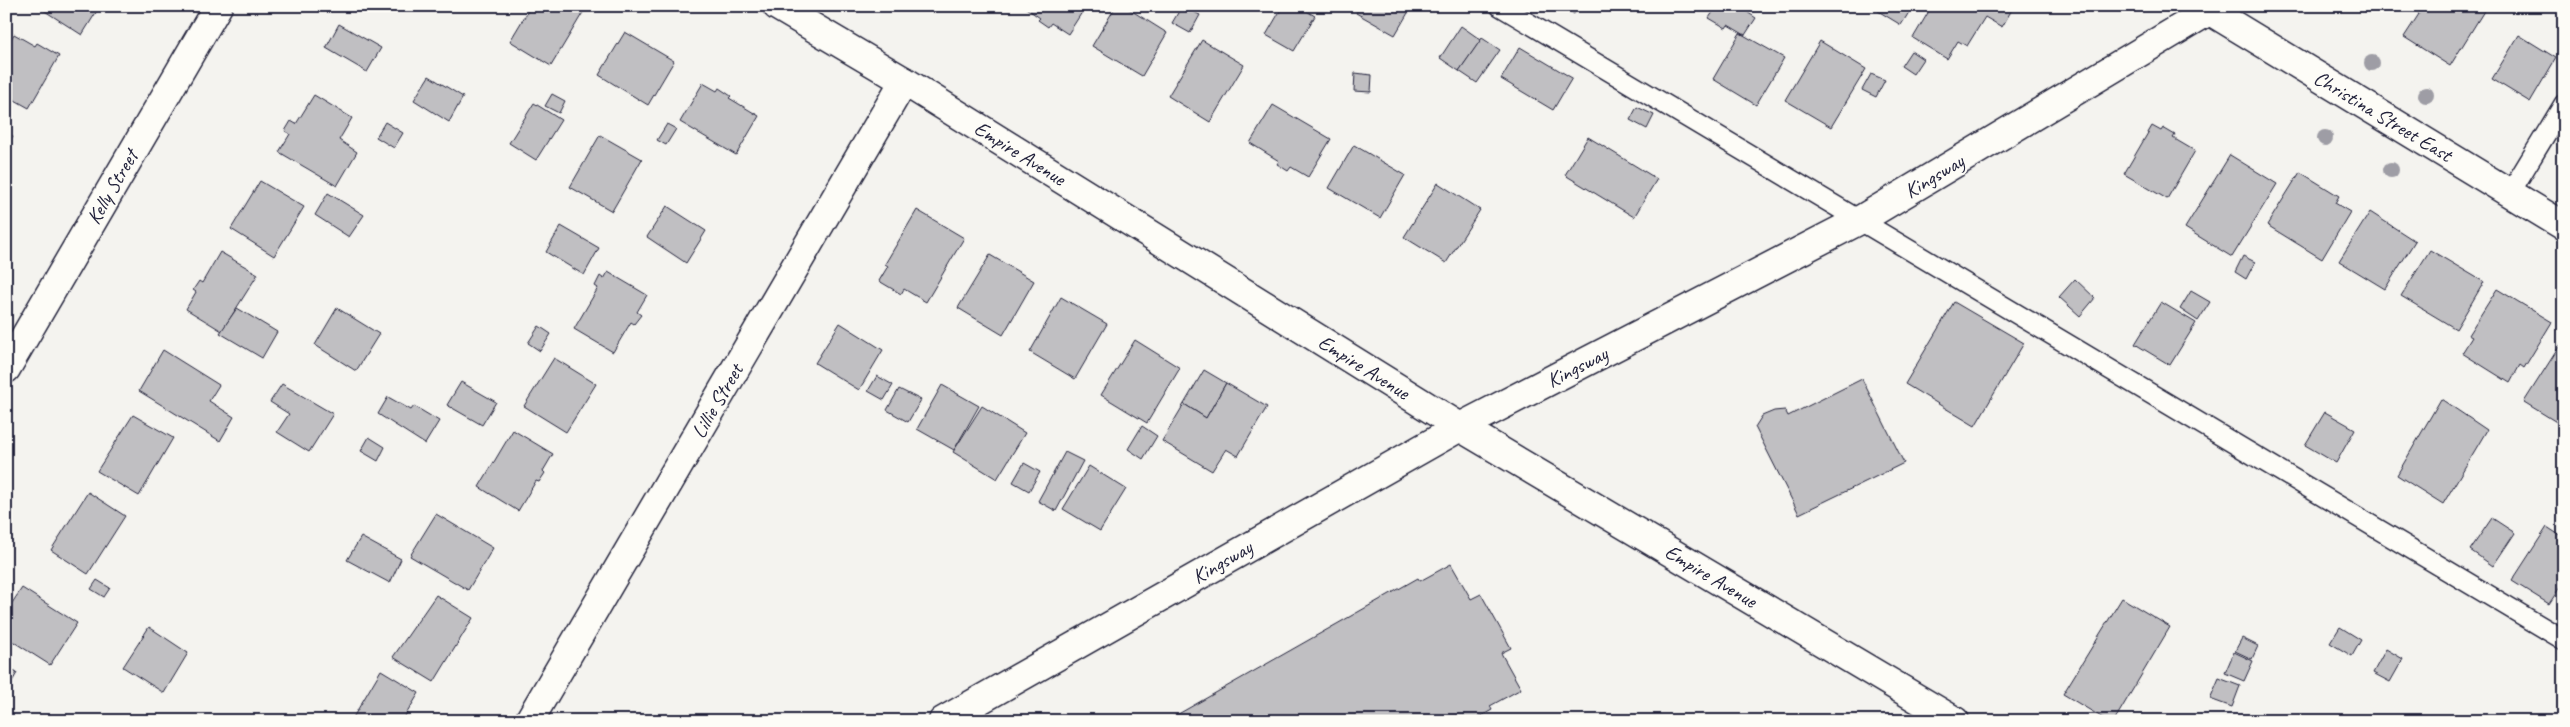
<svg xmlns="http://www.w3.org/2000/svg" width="2570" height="727" viewBox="0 0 2570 727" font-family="Caveat,sans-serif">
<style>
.building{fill:#c0bfc2;stroke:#22223b}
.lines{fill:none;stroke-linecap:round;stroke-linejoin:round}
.lane-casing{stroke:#22223b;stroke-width:22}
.street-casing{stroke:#22223b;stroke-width:31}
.secondary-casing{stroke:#22223b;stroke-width:31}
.lane{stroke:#fdfcf7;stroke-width:19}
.street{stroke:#fdfcf7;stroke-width:28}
.secondary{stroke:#fdfcf7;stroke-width:28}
.tree{fill:#9e9da5}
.labels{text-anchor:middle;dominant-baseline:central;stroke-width:4;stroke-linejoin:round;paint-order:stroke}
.street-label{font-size:21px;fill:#22223b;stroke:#fdfcf7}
</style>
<rect width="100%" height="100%" fill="#f4f3ef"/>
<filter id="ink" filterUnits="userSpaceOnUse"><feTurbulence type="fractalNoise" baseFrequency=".02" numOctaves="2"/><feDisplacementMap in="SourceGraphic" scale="10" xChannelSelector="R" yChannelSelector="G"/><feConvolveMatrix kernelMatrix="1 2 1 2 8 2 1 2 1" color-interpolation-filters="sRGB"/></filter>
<g filter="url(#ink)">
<!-- building -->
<g class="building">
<polygon points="37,6 100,6 82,35"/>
<polygon points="531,6 580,6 585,9 551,66 510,41"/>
<polygon points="1023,6 1086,6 1068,34 1051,23 1048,27 1038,20 1040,18"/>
<polygon points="1116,6 1124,6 1167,33 1142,76 1092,46"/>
<polygon points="1182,6 1200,15 1190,33 1172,23"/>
<polygon points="1283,6 1298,6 1315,16 1294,51 1266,35"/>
<polygon points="1360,6 1412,6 1395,35 1356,13"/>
<polygon points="1562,6 1579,6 1574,14"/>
<polygon points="1717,6 1729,6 1735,10 1738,6 1756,18 1745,35 1728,25 1726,28 1709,18"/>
<polygon points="1881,6 1913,6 1901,25 1878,11"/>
<polygon points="1932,6 2014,6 2002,27 1985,17 1967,46 1958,41 1947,59 1913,38"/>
<polygon points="2420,6 2477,6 2484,11 2450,66 2404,37 2419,14 2417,12"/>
<polygon points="339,24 381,48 367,72 326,48"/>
<polygon points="1461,26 1481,40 1459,71 1440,58"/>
<polygon points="625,32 674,61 648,105 599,75"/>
<polygon points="1740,33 1784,58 1756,105 1713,79"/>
<polygon points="14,34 35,46 37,43 59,56 29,108 6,95 6,47"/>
<polygon points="2519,35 2556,58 2530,102 2492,79"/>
<polygon points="1482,38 1500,50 1477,83 1459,71"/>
<polygon points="1202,40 1244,65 1210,122 1168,96"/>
<polygon points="1820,41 1866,69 1831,127 1785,100"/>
<polygon points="1520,47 1572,78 1553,110 1501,79"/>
<polygon points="1911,51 1923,59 1913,74 1901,66"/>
<polygon points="1355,73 1372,75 1371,92 1354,91"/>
<polygon points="1871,74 1885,80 1876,97 1862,90"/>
<polygon points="429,76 463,97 449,122 414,100"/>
<polygon points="703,83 717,91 719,88 731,96 729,98 759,116 736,155 680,122"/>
<polygon points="552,94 565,101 559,113 545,106"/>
<polygon points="314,95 352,118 339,140 357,152 337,186 279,152 290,134 285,131 291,121 296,124"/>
<polygon points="534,103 561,120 536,160 509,143"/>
<polygon points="1273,105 1331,139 1308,177 1291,167 1288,171 1277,164 1279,161 1250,143"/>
<polygon points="1637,107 1654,115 1647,129 1630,120"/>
<polygon points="385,122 403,133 394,148 376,137"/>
<polygon points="667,124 676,129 666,145 657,140"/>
<polygon points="2152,126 2161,131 2163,128 2175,135 2173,138 2195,151 2167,199 2124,174"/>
<polygon points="6,132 13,136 6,147"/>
<polygon points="600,135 642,159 612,211 570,187"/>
<polygon points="1588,137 1657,179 1634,217 1565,175"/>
<polygon points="1354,145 1405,175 1380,218 1329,188"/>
<polygon points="2230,155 2277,184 2232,257 2185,228"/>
<polygon points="2300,172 2339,196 2335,203 2350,212 2322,259 2267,225"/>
<polygon points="260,181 304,207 274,256 231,229"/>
<polygon points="1438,183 1480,210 1446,263 1404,237"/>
<polygon points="328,193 364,215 349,237 315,215"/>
<polygon points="667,206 706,231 686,263 647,237"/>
<polygon points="917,210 964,238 926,302 904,289 901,294 879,281 888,266 885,264"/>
<polygon points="2370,212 2415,241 2385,289 2339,261"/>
<polygon points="561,226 599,248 584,275 546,252"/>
<polygon points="2430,250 2484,282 2456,329 2401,296"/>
<polygon points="220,252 258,274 222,331 186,309 196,292 193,290 199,281 202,283"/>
<polygon points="990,255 1034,281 1003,335 958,308"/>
<polygon points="2243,256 2255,262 2246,279 2235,272"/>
<polygon points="608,272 647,295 637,312 641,315 634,324 631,322 613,352 574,329 598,288 595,286 600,276 604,279"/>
<polygon points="2075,279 2095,298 2080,316 2059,297"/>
<polygon points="2497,289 2552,322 2524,368 2520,365 2510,383 2462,353 2472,337 2468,335"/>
<polygon points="2191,291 2210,302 2198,321 2180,309"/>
<polygon points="1061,297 1107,324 1075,379 1030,352"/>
<polygon points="1954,302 2024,343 1975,426 1905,384"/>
<polygon points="2161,302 2196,323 2170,365 2135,344"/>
<polygon points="237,308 277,332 262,358 220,333"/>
<polygon points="337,308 379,334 356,371 315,345"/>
<polygon points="840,323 883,350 859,390 815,363"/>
<polygon points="539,326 551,334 540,351 528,343"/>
<polygon points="2564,339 2564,414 2558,423 2524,402"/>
<polygon points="1135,340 1180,368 1147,423 1101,395"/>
<polygon points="163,350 219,385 209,401 234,417 220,441 139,391"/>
<polygon points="554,358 596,384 566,432 524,406"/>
<polygon points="1204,370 1226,383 1206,418 1184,404"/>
<polygon points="877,376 893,385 884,400 868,391"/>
<polygon points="1862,379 1904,463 1799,514 1755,427 1762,416 1774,411 1785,410 1788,416"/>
<polygon points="461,382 496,402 482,425 447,405"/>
<polygon points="1226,383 1267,407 1238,456 1226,449 1212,471 1162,441 1184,404 1206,418"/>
<polygon points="282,384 333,414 309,452 277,432 289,414 270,402"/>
<polygon points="942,385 979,406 954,450 917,429"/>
<polygon points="899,389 921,400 908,422 887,410"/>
<polygon points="388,397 411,410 414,406 439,421 425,444 378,414"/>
<polygon points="2441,399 2487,430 2443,504 2397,475"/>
<polygon points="982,406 1025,433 997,479 953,452"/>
<polygon points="2325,412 2355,429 2336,463 2305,445"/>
<polygon points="133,415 173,438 139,496 97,471"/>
<polygon points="1142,426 1157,436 1143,459 1128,449"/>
<polygon points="513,430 553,454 543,471 545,473 539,482 536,481 518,511 479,487"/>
<polygon points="369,437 385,447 378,461 361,451"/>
<polygon points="1065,452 1083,461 1056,511 1038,501"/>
<polygon points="1024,463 1040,472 1029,491 1013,482"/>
<polygon points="1089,466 1126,489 1100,531 1063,509"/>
<polygon points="88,492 125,516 88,574 51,550"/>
<polygon points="436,514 493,548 468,590 410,556"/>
<polygon points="2492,518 2515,533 2493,566 2470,550"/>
<polygon points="2547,527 2564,538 2564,581 2549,604 2512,581"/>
<polygon points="361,537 401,559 390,583 347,560"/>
<polygon points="1451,564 1471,599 1481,594 1511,648 1501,653 1521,689 1490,706 1492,710 1472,721 1166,721 1418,578 1420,581"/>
<polygon points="97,580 110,588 104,597 91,589"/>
<polygon points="22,588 77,623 50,665 6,637 6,612"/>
<polygon points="436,595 473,618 434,682 393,657"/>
<polygon points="2122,598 2170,627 2114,721 2108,721 2063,694"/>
<polygon points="149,627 188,653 164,693 123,667"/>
<polygon points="2340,627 2361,640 2352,656 2330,643"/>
<polygon points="2242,638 2258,646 2252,659 2235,651"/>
<polygon points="2386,649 2403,659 2390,682 2373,673"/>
<polygon points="2234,652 2253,661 2244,681 2225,673"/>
<polygon points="6,667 17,673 6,692"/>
<polygon points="381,670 419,693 402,721 351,721"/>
<polygon points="2219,678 2240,686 2232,707 2210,699"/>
</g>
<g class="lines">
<defs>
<g id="lane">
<polyline points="1500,6 2564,640"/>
<polyline points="2510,193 2564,104"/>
</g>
<g id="street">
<polyline points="777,6 904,81 1460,427 1955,721"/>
<polyline points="2202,6 2564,226"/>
<polyline points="6,369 218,6"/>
<polyline points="529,721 904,81"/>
</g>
<polyline id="secondary" points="943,721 1460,427 1860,220 2217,6"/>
</defs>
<!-- lane casing -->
<use href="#lane" class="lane-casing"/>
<!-- street casing -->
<use href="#street" class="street-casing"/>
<!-- secondary casing -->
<use href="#secondary" class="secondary-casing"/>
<!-- lane -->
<use href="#lane" class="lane"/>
<!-- street -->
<use href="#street" class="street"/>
<!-- secondary -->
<use href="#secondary" class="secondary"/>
</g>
<!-- trees -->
<g class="tree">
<circle cx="2372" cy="63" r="8"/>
<circle cx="2426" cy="95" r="8"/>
<circle cx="2325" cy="138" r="8"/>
<circle cx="2391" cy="170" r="8"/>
</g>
</g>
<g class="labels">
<!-- street labels -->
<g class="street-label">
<text transform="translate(2383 116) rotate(31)">Christina Street East</text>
<text transform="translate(1020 153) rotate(32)">Empire Avenue</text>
<text transform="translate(1934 176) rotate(-31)">Kingsway</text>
<text transform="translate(112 187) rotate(-60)">Kelly Street</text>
<text transform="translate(1364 367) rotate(32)">Empire Avenue</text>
<text transform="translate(1577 367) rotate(-27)">Kingsway</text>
<text transform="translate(717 401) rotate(-60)">Lillie Street</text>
<text transform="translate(1222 562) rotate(-30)">Kingsway</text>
<text transform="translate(1711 576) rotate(31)">Empire Avenue</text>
</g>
</g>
<!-- margin -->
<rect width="2570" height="727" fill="none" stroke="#fdfcf7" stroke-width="25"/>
<rect x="12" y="12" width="2545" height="702" fill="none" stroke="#22223b" stroke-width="2" filter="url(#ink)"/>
</svg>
